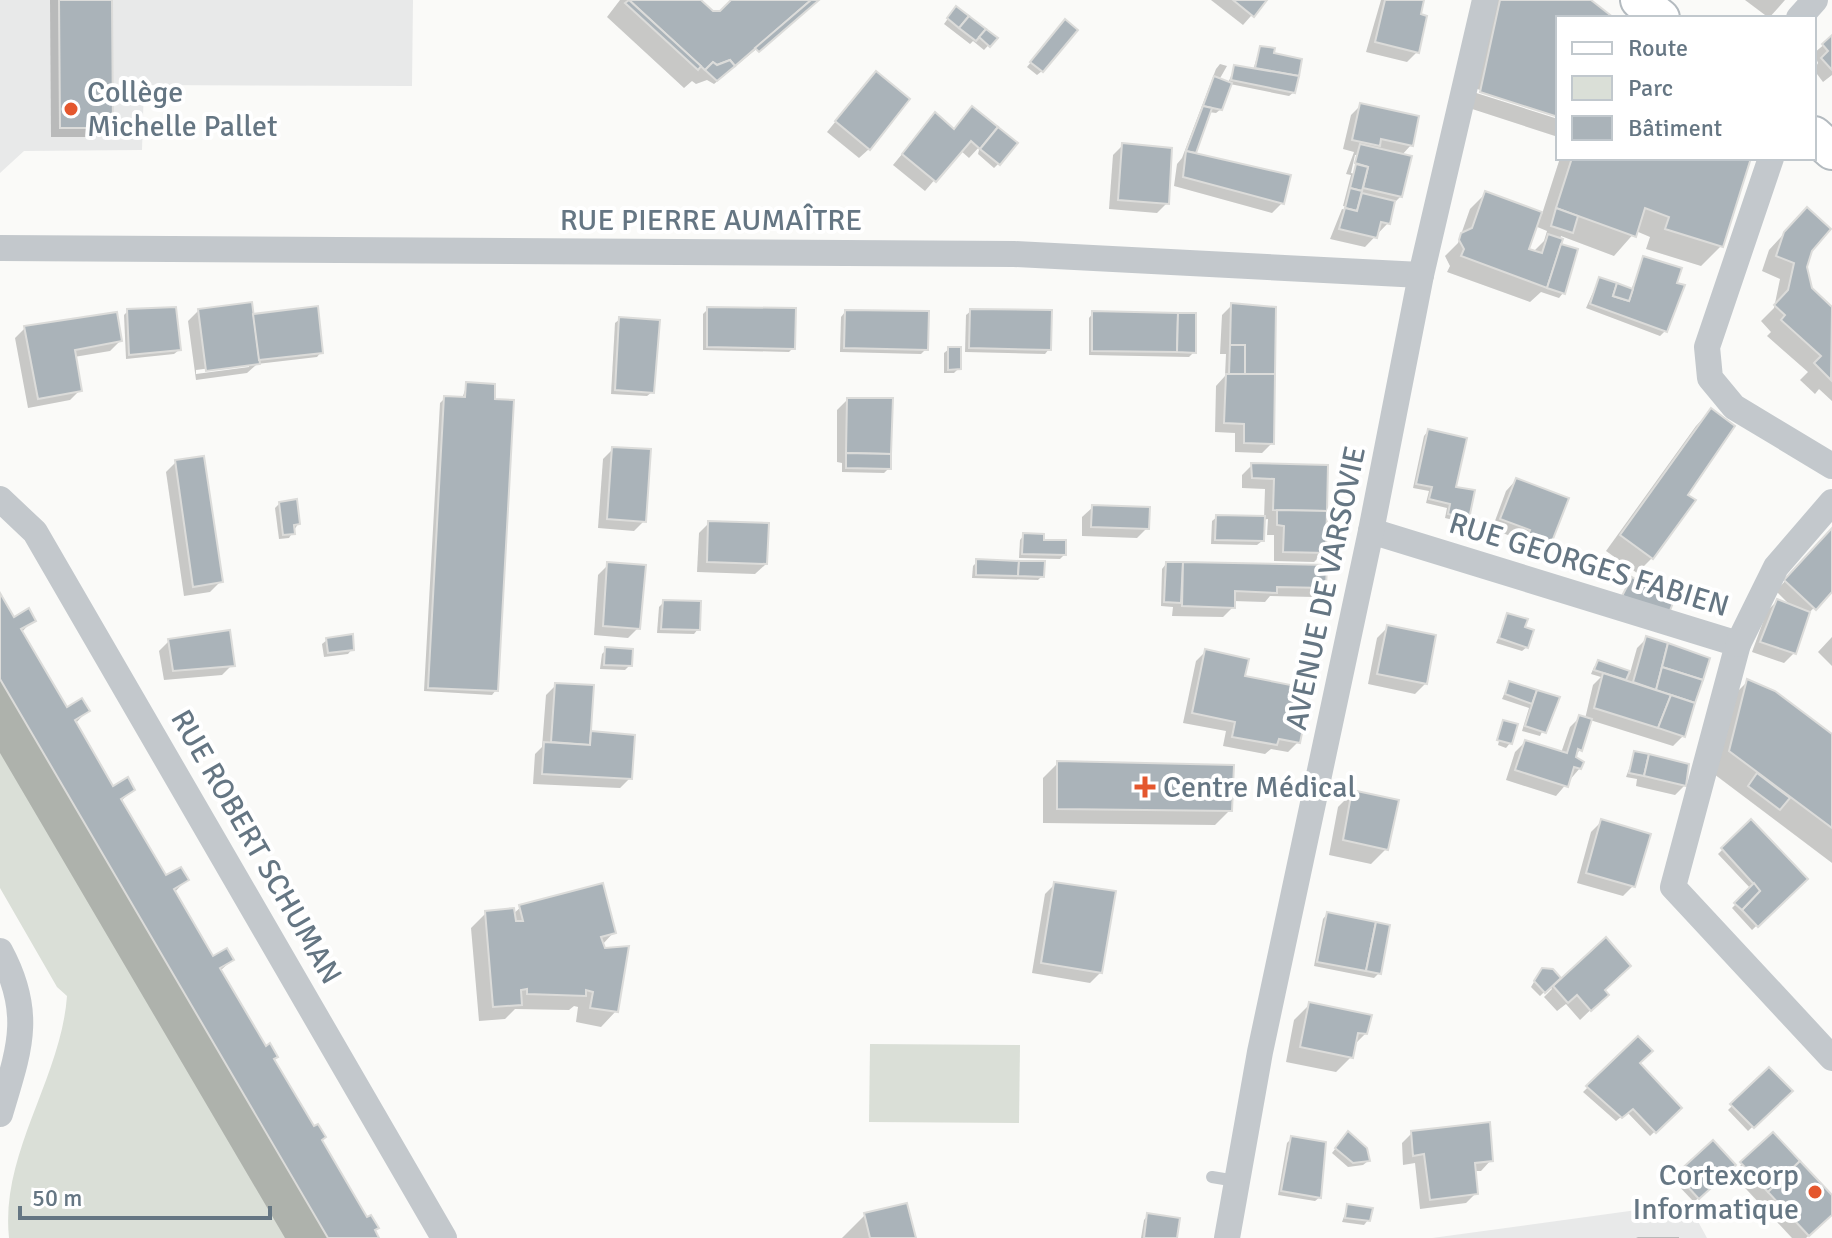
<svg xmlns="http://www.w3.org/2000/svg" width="1832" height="1238" viewBox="0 0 1832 1238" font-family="Signika,sans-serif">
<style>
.built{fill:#e8e9e9}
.green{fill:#dadfd7}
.shadow{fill:#0003;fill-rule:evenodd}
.building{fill:#aab3b9;stroke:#dcdcda;stroke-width:2}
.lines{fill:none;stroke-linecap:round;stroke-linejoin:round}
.secondary-casing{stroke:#b3babf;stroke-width:40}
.lane{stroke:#c3c8cc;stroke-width:12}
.street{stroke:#c3c8cc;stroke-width:26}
.secondary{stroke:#fff;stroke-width:36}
.poi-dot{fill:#e4572e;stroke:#fff;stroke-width:3}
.labels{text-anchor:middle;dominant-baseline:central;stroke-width:8;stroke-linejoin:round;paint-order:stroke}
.poi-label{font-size:30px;fill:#657683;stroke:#fff;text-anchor:start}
.street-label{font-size:30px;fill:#657683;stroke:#fff}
</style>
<rect width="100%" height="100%" fill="#fafaf8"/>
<!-- built -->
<g class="built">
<polygon points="0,0 413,0 412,86 144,85 142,150 24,151 0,173"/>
<polygon points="1688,1203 1707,1238 1432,1238"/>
</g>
<!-- green -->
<g class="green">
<path d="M0 679 328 1238H9C0 1153 61 1079 67 996L57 987 0 888Z"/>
<polygon points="870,1044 1020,1045 1019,1123 869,1122"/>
</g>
<!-- shadow -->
<g class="shadow">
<polygon points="50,0 110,0 111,127 101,137 51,137"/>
<polygon points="620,0 698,0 712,13 721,13 734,0 816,0 714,84 707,80 696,84 692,81 684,88 607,17"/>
<polygon points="1211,0 1265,0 1243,25"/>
<polygon points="1381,0 1416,0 1417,52 1407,62 1366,52"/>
<polygon points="1489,0 1588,0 1611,18 1558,18 1558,115 1471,87 1470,91 1558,119 1558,137 1466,107"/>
<polygon points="1745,0 1785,0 1769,18"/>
<polygon points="952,13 995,38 984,50 973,41 970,44 944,24"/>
<polygon points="1061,26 1042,71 1037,75 1027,67"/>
<polygon points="1832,38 1832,75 1823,82 1814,70 1818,63 1814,53"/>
<polygon points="1260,48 1272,55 1299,60 1294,92 1289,96 1230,84 1221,109 1216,113 1209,112 1192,155 1282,203 1272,213 1174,186 1177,164 1182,158 1216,69 1220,64 1227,66 1219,80 1228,83 1235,67 1253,70"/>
<polygon points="866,84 869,149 859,158 827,132"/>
<path d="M1361 105 1411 145 1401 156V196L1392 205 1388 223 1365 247 1330 239 1342 209 1359 213V209L1343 206 1351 175 1346 174 1354 152 1343 149 1351 115ZM1355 155H1359L1355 174 1351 173Z"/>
<polygon points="962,119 999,163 994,168 978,154 980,146 969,158 960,150 925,191 893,165 926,125 953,130"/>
<polygon points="1123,145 1167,203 1157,213 1109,209 1113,155"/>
<path d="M1560 158H1749L1721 246 1701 266 1646 249 1650 237 1636 231 1614 256 1561 236 1558 245 1563 293 1559 298 1541 292 1530 302 1447 272 1450 266 1445 256 1458 243 1470 209 1486 193 1542 214ZM1535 226 1547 231 1544 241 1533 252 1527 250Z"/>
<polygon points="1792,225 1810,250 1804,267 1810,289 1832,309 1832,401 1819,389 1815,394 1800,380 1808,372 1767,336 1771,332 1761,321 1774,308 1780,279 1762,271 1769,250"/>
<polygon points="1644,258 1665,331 1660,336 1586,308 1599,279 1631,290"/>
<polygon points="1232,305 1272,443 1262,453 1235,452 1235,433 1215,432 1216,386 1225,376 1226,354 1220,354 1222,315"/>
<polygon points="708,309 793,348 789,352 703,350 703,314"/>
<polygon points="128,311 179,350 174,354 126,359 124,315"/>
<path d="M198 311 252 316 321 352 317 357 257 364 247 373 196 380 188 321ZM249 363V367L196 374V370Z"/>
<polygon points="971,311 1049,349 1045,354 965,352 966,315"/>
<polygon points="845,312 926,349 921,354 840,352 841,317"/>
<polygon points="1093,313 1194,352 1189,357 1089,355 1089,318"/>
<polygon points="620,319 652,392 647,396 611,394 615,323"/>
<polygon points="25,328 120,341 110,351 74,357 80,390 70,400 28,408 15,338"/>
<polygon points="949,349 959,368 954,373 944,373 944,353"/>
<polygon points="467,384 496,690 492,695 424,691 440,403 445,398 462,399"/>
<polygon points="847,400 889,468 884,473 842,472 842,463 837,462 837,410"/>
<polygon points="1711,410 1685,495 1652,558 1637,573 1606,551 1696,426"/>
<polygon points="1428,431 1467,518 1462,522 1445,518 1447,508 1426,503 1429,491 1413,488 1424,436"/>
<polygon points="613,449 644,521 634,531 598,528 603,459"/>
<polygon points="176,462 220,582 210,592 184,596 166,472"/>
<polygon points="1252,465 1326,467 1324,552 1314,562 1274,561 1274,535 1267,535 1268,519 1262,520 1262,541 1257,545 1211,544 1212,521 1217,517 1264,518 1265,489 1242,488 1242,475"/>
<polygon points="1516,480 1549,543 1539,553 1519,546 1521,540 1492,529 1506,491"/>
<polygon points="280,503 298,524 289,538 279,539 275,508"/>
<polygon points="1093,507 1147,528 1137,538 1082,536 1082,517"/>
<polygon points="709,523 766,564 755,574 697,572 699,533"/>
<polygon points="1832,530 1832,589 1806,616 1794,653 1784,663 1752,652 1767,611 1777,601 1793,608 1776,591"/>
<polygon points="1024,535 1042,542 1064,555 1060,559 1019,558 1020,540"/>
<polygon points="977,562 1042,576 1038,580 972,578 973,566"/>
<polygon points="1166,564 1324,567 1324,587 1314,597 1270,596 1265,602 1233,601 1233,607 1223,617 1172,616 1173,607 1161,606 1162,569"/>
<polygon points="608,565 638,628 628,638 594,635 598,575"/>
<polygon points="0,597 13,620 33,620 21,633 66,709 87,711 75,724 112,789 133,790 120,802 165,878 186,880 174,893 213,959 232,960 220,971 377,1238 285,1238 0,753"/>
<polygon points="664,602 698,629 694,634 657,633 659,607"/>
<polygon points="1508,615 1523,628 1527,647 1522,651 1496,643"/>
<polygon points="1387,628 1425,684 1415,694 1368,684 1377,638"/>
<polygon points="1832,637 1832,666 1818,652"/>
<polygon points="1647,638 1707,659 1683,736 1673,746 1590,720 1580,750 1575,755 1580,768 1556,796 1506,780 1515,752 1525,742 1561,753 1570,727 1580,717 1585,719 1593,685 1601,677 1591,674 1594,667 1599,662 1630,673 1637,648"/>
<polygon points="327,640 352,649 348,654 324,657 322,644"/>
<polygon points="169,641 232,665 222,675 164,680 159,651"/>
<polygon points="606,650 630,665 625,670 600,669 602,654"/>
<polygon points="1206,651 1243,678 1298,742 1288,752 1271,749 1265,754 1223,746 1226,731 1183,723 1196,661"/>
<polygon points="1747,682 1832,736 1832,863 1710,771 1727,702"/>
<polygon points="1509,683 1558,698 1540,736 1522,731 1529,708 1502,699"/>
<polygon points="556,685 589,733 633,736 630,778 620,788 533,784 535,754 542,747 546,695"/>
<polygon points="1504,722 1510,743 1506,748 1498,745"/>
<polygon points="1635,753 1685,785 1675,795 1636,786 1637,779 1626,777"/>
<polygon points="1058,763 1230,810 1215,825 1043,823 1043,778"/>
<polygon points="1353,792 1386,849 1371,864 1329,855 1338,807"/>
<polygon points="1601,822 1633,886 1623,896 1577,883 1591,832"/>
<polygon points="1751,822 1805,879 1752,930 1732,908 1751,889 1718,854"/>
<polygon points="1055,884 1100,973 1090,983 1032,973 1045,894"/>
<polygon points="521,907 614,932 602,945 616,1011 601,1027 576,1022 578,1007 574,1006 569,1010 515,1009 505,1019 479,1021 471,928 486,913 513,914"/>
<polygon points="1327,914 1379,973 1374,978 1314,966 1323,919"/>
<polygon points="1552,971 1561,981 1606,995 1580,1020 1566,1004 1557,1011 1544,997 1552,989 1550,986 1540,996 1531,987 1538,975"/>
<polygon points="1310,1004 1366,1033 1354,1045 1351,1057 1336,1072 1286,1062 1294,1020"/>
<polygon points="1638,1039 1638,1063 1679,1108 1650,1136 1627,1112 1616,1121 1583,1092"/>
<polygon points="1769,1070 1790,1091 1748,1131 1728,1110"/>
<polygon points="1412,1133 1491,1160 1481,1171 1474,1171 1476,1193 1466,1203 1420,1209 1415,1163 1403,1165 1402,1143"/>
<polygon points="1772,1134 1832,1198 1832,1213 1806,1238 1792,1238 1732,1174"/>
<polygon points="1292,1138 1320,1197 1315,1201 1278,1195 1287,1143"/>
<polygon points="1344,1138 1368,1161 1363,1165 1348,1167 1332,1153"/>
<polygon points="1713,1143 1733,1165 1694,1202 1673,1180"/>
<polygon points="1348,1206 1368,1220 1364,1225 1342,1222"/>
<polygon points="865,1215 914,1238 842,1238"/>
<polygon points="1148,1215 1175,1238 1141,1238 1144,1220"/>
<polygon points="1638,1237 1679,1237 1679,1238 1636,1238"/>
</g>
<!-- building -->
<g class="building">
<polygon points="59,0 112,0 113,128 60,128"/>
<polygon points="629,0 701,0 713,11 720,11 731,0 811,0 735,66 730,60 717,65 713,62 705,70"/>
<polygon points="629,0 701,66 698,70 625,3"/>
<polygon points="811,0 819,0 759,52 755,48"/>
<polygon points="1233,0 1267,0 1254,17"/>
<polygon points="1385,0 1424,0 1421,14 1427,16 1419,53 1375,42"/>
<polygon points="1500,0 1591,0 1614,18 1558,18 1558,117 1480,92"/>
<polygon points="956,6 969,16 959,28 947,18"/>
<polygon points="969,16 986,29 976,41 959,28"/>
<polygon points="1065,19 1078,30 1043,72 1030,62"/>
<polygon points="986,29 998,38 990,47 979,37"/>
<polygon points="1832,35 1832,70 1821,58 1828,51 1822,44"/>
<polygon points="1260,46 1275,48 1274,53 1302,59 1299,76 1255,68"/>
<polygon points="730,60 735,66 717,81 705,70 713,62 717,65"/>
<polygon points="1234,65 1299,76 1295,93 1231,80"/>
<polygon points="876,71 910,99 870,150 835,121"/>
<polygon points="1214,76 1232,83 1222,110 1203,106"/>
<polygon points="1360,103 1419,116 1413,146 1381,139 1380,146 1352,140"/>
<polygon points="972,106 998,127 980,149 971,141 936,182 902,154 935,112 954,129"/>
<polygon points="1203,106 1212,108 1196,153 1186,151"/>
<polygon points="998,127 1018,143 1000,165 980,149"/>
<polygon points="1122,143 1172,148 1169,204 1118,200"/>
<polygon points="1360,144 1412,156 1402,197 1363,188 1368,167 1355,163"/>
<polygon points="1186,151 1291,175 1284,204 1183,177"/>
<polygon points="1572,158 1751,158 1723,247 1665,229 1669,217 1645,208 1636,237 1556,208"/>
<polygon points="1356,164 1368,167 1362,191 1350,188"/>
<polygon points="1350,188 1362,191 1357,211 1345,208"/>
<polygon points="1485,191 1542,212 1529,249 1542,253 1548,234 1563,239 1547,288 1461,256 1464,249 1459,240 1461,233 1472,228"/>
<polygon points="1362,193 1395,201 1390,224 1381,222 1377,238 1339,229 1345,208 1357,211"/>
<polygon points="1807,207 1831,229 1812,251 1807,267 1812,288 1832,307 1831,380 1814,363 1821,356 1781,320 1785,315 1774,305 1788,290 1794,263 1776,256 1784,232"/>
<polygon points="1556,208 1578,216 1573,233 1551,226"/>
<polygon points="1561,244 1578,249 1565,294 1547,288"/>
<polygon points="1643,256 1682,268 1677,283 1685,285 1667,332 1590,304 1599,277 1617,283 1613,296 1629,301"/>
<polygon points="1617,283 1633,289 1629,301 1613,296"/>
<polygon points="252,302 260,364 206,371 198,309"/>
<polygon points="1231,303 1276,307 1275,374 1245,374 1245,345 1230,345"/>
<polygon points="318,306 323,353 259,360 253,314"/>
<polygon points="176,307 181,350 129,355 127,309"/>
<polygon points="707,307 796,308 795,349 707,347"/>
<polygon points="970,309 1052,310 1051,350 969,348"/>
<polygon points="845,310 929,311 928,350 844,348"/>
<polygon points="1092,311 1178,313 1177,352 1092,351"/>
<polygon points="117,312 122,341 75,350 82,391 38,399 24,326"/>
<polygon points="1178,313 1196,313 1196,353 1177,352"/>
<polygon points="619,317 660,320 654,393 615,390"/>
<polygon points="1230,345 1245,345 1245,374 1229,374"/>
<polygon points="948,347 961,347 961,369 948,370"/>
<polygon points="1226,374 1275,374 1274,444 1244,443 1244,424 1224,423"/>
<polygon points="466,382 495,384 495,399 514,400 498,691 428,688 444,396 465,397"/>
<polygon points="847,398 893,398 891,454 846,453"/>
<polygon points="1711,408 1735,426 1688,495 1696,500 1653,559 1620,535"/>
<polygon points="1428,429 1467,438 1456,487 1475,490 1469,519 1448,514 1450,504 1429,499 1432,487 1416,484"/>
<polygon points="612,447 651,449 646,522 607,519"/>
<polygon points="846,453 891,454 891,469 846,468"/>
<polygon points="204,456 223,582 193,587 175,460"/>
<polygon points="1251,463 1328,465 1327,511 1273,510 1274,479 1252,478"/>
<polygon points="1516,478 1569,498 1551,544 1528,535 1530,530 1500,519"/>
<polygon points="297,499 300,524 294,525 295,534 283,535 279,502"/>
<polygon points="1092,505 1150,507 1149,529 1091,527"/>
<polygon points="1277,510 1327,511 1326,553 1283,552 1284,526 1277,525"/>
<polygon points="1216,515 1265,516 1264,541 1215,540"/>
<polygon points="708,521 769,523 767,564 707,562"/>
<polygon points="1832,528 1832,592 1816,610 1784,580"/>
<polygon points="1023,533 1044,534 1044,540 1066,540 1066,555 1022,554"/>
<polygon points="976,559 1019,561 1018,576 976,575"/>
<polygon points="1019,561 1045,561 1044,577 1018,576"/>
<polygon points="607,562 646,565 640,629 603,626"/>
<polygon points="1166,562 1183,562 1181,603 1164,602"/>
<polygon points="1183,562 1327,565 1326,588 1277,587 1277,593 1235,591 1235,608 1182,606"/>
<polygon points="1632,577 1673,603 1669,613 1622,596"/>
<polygon points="0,593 14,617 29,608 36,621 21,629 67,707 82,698 90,711 75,720 113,786 128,777 135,790 121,799 166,875 181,867 189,880 174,889 213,956 227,948 234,960 220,968 266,1046 270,1043 278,1057 274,1059 314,1126 318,1124 326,1137 322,1140 367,1217 371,1215 379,1228 375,1230 379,1238 328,1238 0,679"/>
<polygon points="1777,599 1810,612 1796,654 1760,642"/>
<polygon points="663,600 701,601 700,630 661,629"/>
<polygon points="1507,613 1528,619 1525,627 1534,630 1528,648 1499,638"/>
<polygon points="1387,625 1436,635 1427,684 1377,674"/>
<polygon points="230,630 235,666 173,671 168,639"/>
<polygon points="353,634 354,650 328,653 326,638"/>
<polygon points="1646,636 1668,643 1656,690 1633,682"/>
<polygon points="1668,643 1710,658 1703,680 1662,667"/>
<polygon points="605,647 633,649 632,666 604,665"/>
<polygon points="1205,649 1249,659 1245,676 1311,689 1300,743 1279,739 1277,745 1232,737 1235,722 1192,713"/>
<polygon points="1598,660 1630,671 1626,680 1594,670"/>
<polygon points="1662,667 1703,680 1695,703 1656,690"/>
<polygon points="1603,673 1671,695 1658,728 1594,708"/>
<polygon points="1747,679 1775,691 1832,734 1832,828 1729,751"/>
<polygon points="1509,681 1537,690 1532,704 1505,694"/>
<polygon points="555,683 594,685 590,745 551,742"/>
<polygon points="1537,690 1560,697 1546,733 1525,726"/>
<polygon points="1671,695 1695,703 1685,737 1658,728"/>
<polygon points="1579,715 1592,719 1582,751 1578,749 1576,757 1584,762 1581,769 1574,767 1568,787 1515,770 1525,740 1567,753"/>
<polygon points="1503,720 1518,724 1512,744 1497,740"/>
<polygon points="591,731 635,735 632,779 542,774 544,742 590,745"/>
<polygon points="1634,751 1649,754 1644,776 1629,773"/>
<polygon points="1649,754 1689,764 1686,786 1644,776"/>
<polygon points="1057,761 1234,765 1232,811 1057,809"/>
<polygon points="1757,773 1790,798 1780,810 1748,786"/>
<polygon points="1352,790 1399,800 1388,850 1343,840"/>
<polygon points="1601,819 1651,834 1635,887 1586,873"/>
<polygon points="1751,819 1808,879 1758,927 1742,910 1760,891 1721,848"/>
<polygon points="1054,882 1116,891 1102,973 1041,963"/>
<polygon points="603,883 616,933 601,937 605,948 629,946 618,1012 590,1008 593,992 586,990 586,996 527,994 527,989 521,990 522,1005 493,1007 485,911 514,908 516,921 523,921 519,905"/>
<polygon points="1754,883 1760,891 1742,910 1734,903"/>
<polygon points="1327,912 1376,922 1366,971 1317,962"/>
<polygon points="1376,922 1390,925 1381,974 1366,971"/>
<polygon points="1606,937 1631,966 1605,990 1609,995 1591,1011 1577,995 1568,1003 1553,986"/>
<polygon points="1542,968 1553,969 1561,978 1545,993 1534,981"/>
<polygon points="1309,1002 1372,1015 1367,1034 1358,1033 1353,1058 1300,1047"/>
<polygon points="1638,1036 1653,1051 1640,1063 1682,1108 1656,1133 1633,1109 1622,1118 1586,1086"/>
<polygon points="1769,1067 1793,1091 1754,1128 1730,1104"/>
<polygon points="1490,1122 1493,1161 1475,1163 1478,1194 1430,1200 1424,1154 1413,1156 1411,1131"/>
<polygon points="1348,1131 1367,1148 1370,1161 1353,1163 1335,1148"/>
<polygon points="1773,1132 1800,1161 1768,1192 1740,1162"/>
<polygon points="1291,1136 1326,1142 1321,1198 1281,1191"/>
<polygon points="1713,1140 1736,1165 1699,1199 1676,1174"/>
<polygon points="1800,1161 1832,1195 1832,1215 1809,1236 1768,1192"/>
<polygon points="907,1203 916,1238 870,1238 864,1213"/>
<polygon points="1347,1204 1373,1208 1370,1221 1345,1218"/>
<polygon points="1147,1213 1180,1218 1177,1238 1144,1238"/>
</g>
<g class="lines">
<defs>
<g id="secondary">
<polyline points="1639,0 1661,18"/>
<polyline points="1814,135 1832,151"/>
</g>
</defs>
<!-- secondary casing -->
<use href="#secondary" class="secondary-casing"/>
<!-- lane -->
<polyline class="lane" points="1212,1177 1236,1181"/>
<!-- street -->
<g class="street">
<polyline points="1799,18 1815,0"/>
<polyline points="1771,158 1707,347 1710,378 1734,407 1832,466"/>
<polyline points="0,248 1014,254 1421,275"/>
<polyline points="0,499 35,532 444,1238"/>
<polyline points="1371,531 1738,644 1673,887 1832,1058"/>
<polyline points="1738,644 1776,567 1832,502"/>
<path d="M0 951C34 1014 19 1050 0 1114"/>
<polyline points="1227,1238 1260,1052 1371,531 1421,275 1485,0"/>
</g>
<!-- secondary -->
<use href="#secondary" class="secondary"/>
</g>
<!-- markers -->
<g class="poi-dot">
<circle cx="71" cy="109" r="8"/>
<path d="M1141 775h8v8h8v8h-8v8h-8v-8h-8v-8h8z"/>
<circle cx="1815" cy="1192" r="8"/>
</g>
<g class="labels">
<!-- poi labels -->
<g class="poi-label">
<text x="87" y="92">Collège<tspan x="87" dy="34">Michelle Pallet</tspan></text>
<text x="1163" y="787">Centre Médical</text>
<text x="1799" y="1175" text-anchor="end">Cortexcorp<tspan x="1799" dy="34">Informatique</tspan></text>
</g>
<!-- street labels -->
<g class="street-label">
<text x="711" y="220">RUE PIERRE AUMAÎTRE</text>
<text transform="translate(1589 565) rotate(17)">RUE GEORGES FABIEN</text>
<text transform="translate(1326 588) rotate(-78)">AVENUE DE VARSOVIE</text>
<text transform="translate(256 847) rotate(60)">RUE ROBERT SCHUMAN</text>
</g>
</g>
<!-- legend -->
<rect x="1556" y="16" width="260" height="144" fill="#ffffff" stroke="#c1c8cd" stroke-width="2"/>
<rect x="1572" y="42" width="40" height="12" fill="#ffffff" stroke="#c1c8cd" stroke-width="2"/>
<text x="1628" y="56" font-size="24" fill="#657683">Route</text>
<rect x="1572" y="76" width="40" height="24" fill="#dadfd7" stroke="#c1c8cd" stroke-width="2"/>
<text x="1628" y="96" font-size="24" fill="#657683">Parc</text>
<rect x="1572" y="116" width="40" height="24" fill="#aab3b9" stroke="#c1c8cd" stroke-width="2"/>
<text x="1628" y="136" font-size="24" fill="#657683">Bâtiment</text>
<!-- scale -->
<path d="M20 1206v12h250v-12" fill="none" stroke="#657683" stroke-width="4"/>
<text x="32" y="1206" font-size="24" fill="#657683" stroke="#ffffff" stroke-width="6" paint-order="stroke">50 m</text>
</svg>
